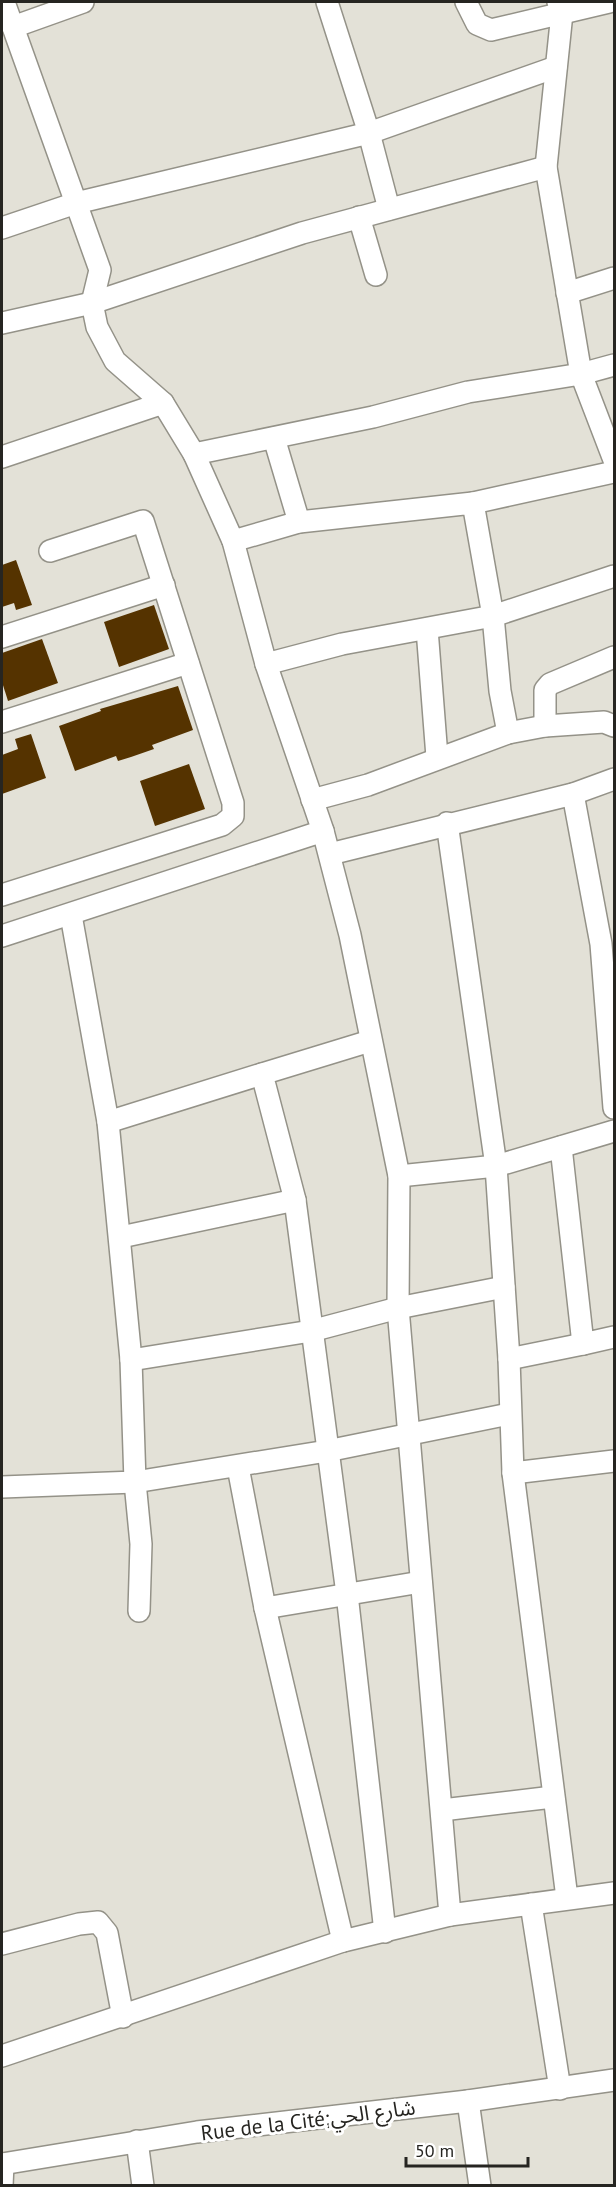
<svg xmlns="http://www.w3.org/2000/svg" width="616" height="2187" viewBox="0 0 616 2187" font-family="'PT Sans','Noto Sans Arabic',sans-serif">
<style>
.building{fill:#530}
.lines{fill:none;stroke-linecap:round;stroke-linejoin:round}
.minor-casing{stroke:#949288;stroke-width:24}
.minor{stroke:#fff;stroke-width:21}
.labels{text-anchor:middle;dominant-baseline:central;stroke-width:6;stroke-linejoin:round;paint-order:stroke}
.street-label{font-size:21px;fill:#262521;stroke:#fff}
</style>
<rect width="100%" height="100%" fill="#e3e1d7"/>
<!-- building -->
<g class="building">
<polygon points="16,560 32,605 16,610 14,603 2,607 2,565"/>
<polygon points="154,605 169,649 119,667 104,622"/>
<polygon points="42,639 58,683 8,701 2,682 2,653"/>
<polygon points="178,686 193,730 152,745 154,749 131,757 118,761 116,756 75,771 59,726 101,711 100,709"/>
<polygon points="31,734 46,778 2,794 2,755 18,749 15,739"/>
<polygon points="189,764 205,809 155,826 140,781"/>
</g>
<g class="lines">
<defs>
<g id="minor">
<polyline points="4,2 100,270 92,303 97,327 115,361 163,403 194,454 233,541 266,664 323,831"/>
<polyline points="327,2 369,133 389,209"/>
<polyline points="466,2 477,24 491,30 609,2"/>
<polyline points="558,2 562,13 546,167 581,374 614,460"/>
<polyline points="13,27 83,2"/>
<polyline points="359,217 376,275"/>
<polyline points="2,228 76,203 369,133 556,67"/>
<polyline points="567,293 614,278"/>
<polyline points="2,323 92,303 302,233 546,167"/>
<polyline points="274,438 299,522"/>
<polyline points="194,454 373,417 468,392 581,374 614,365"/>
<polyline points="2,457 163,403"/>
<polyline points="473,503 614,472"/>
<polyline points="233,541 299,522 473,503 493,616 500,691 508,733"/>
<polyline points="427,629 437,757"/>
<polyline points="2,637 164,585"/>
<polyline points="266,664 342,644 493,616 614,576"/>
<polyline points="2,722 188,663"/>
<polyline points="545,726 545,690 550,684 614,657"/>
<polyline points="573,794 601,944 614,1108"/>
<polyline points="312,800 368,785 508,733 545,726 604,722 614,726"/>
<polyline points="447,823 496,1166 509,1359 513,1473 567,1898"/>
<polyline points="330,854 573,794 614,779"/>
<polyline points="2,895 222,825 233,816 233,803 143,521 50,551"/>
<polyline points="71,915 108,1122 262,1074"/>
<polyline points="2,936 323,831 350,935 399,1176 398,1308 450,1915 343,1941 2,2056"/>
<polyline points="370,1041 262,1074 295,1200 347,1594 385,1932"/>
<polyline points="561,1147 583,1344 614,1337"/>
<polyline points="399,1176 496,1166 614,1131"/>
<polyline points="121,1237 295,1200"/>
<polyline points="509,1359 583,1344"/>
<polyline points="131,1360 311,1331 398,1308 504,1287"/>
<polyline points="238,1467 265,1608 343,1941"/>
<polyline points="513,1473 614,1461"/>
<polyline points="2,1487 135,1482 131,1360 108,1122"/>
<polyline points="265,1608 421,1582"/>
<polyline points="139,1611 141,1544 135,1482 327,1451 509,1414"/>
<polyline points="442,1810 553,1797"/>
<polyline points="531,1904 560,2089"/>
<polyline points="450,1915 614,1893"/>
<polyline points="2,1944 79,1924 98,1922 107,1933 123,2017"/>
<polyline points="468,2101 480,2186"/>
<polyline points="137,2141 143,2186"/>
<polyline points="2,2164 197,2132 468,2101 614,2080"/>
<polyline points="2,2186 3,2164"/>
</g>
</defs>
<!-- minor casing -->
<use href="#minor" class="minor-casing"/>
<!-- minor -->
<use href="#minor" class="minor"/>
</g>
<g class="labels">
<!-- street labels -->
<g class="street-label">
<text transform="translate(308 2120) rotate(-7)">Rue de la Cité;شارع الحي</text>
</g>
</g>
<!-- border -->
<rect width="616" height="2187" fill="none" stroke="#262521" stroke-width="6"/>
<!-- scale -->
<path d="M406 2157v9h122v-9" fill="none" stroke="#262521" stroke-width="3"/>
<text x="415" y="2157" font-size="18" fill="#262521" stroke="#ffffff" stroke-width="4.5" paint-order="stroke">50 m</text>
</svg>
